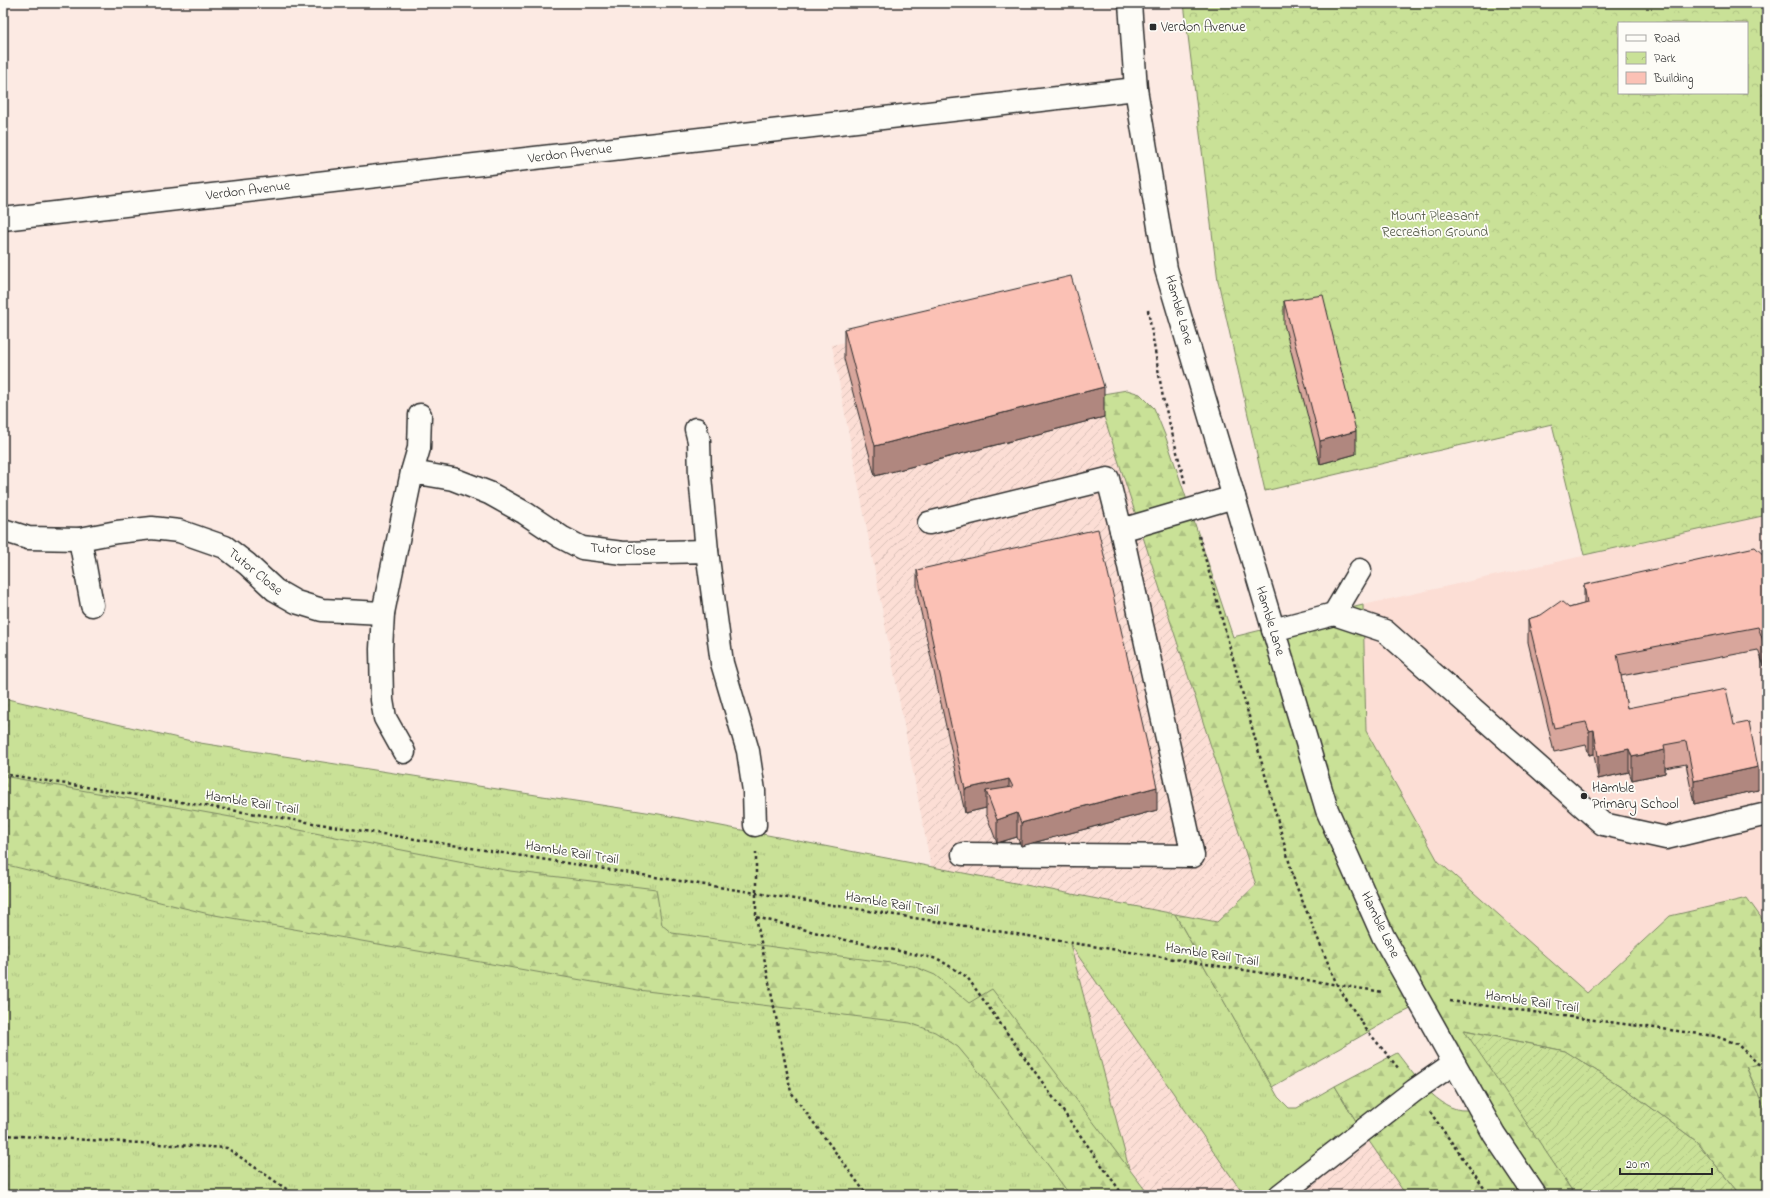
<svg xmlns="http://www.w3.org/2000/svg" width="1770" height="1198" viewBox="0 0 1770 1198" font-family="'Indie Flower',sans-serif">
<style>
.built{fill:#fcded5}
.industrial{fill:url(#industrial-furrows)}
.grass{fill:url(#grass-tufts);stroke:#7a8661}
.forest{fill:url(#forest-firs);stroke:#7a8661}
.park{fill:url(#park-crowns);stroke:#7a8661;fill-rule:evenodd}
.garden{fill:url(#garden-furrows);stroke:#7a8661}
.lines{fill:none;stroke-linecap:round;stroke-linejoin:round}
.minor-casing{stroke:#2b2b2b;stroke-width:25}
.major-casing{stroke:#2b2b2b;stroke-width:25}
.path{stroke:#2b2b2b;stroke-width:2.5;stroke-dasharray:3 3;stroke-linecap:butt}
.minor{stroke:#fdfcf7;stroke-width:22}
.major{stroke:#fdfcf7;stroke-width:22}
.wall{fill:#d8a69c;stroke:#2b2b2b}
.shaded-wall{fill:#b0877f;stroke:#2b2b2b}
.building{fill:#fbc1b5;stroke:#2b2b2b}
.poi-dot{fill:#2b2b2b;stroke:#fdfcf7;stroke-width:1.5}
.labels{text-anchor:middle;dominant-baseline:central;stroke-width:3.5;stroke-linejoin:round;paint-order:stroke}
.poi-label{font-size:14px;fill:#2b2b2b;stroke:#fdfcf7;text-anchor:start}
.street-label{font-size:14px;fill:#2b2b2b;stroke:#fdfcf7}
.park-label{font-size:14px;fill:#525846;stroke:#fdfcf7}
</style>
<defs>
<pattern id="industrial-furrows" width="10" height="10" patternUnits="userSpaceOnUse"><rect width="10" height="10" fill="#fcded5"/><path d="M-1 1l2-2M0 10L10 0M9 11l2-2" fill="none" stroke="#d8bfb7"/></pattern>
<pattern id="grass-tufts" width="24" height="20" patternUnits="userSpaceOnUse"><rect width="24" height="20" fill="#c9e197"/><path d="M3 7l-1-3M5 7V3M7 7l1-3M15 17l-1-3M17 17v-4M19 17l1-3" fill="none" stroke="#adc182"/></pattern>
<pattern id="forest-firs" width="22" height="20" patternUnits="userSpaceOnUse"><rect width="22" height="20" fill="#c9e197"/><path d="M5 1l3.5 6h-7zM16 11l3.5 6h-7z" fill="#adc182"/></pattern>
<pattern id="park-crowns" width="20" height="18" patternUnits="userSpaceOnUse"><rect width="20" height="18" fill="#c9e197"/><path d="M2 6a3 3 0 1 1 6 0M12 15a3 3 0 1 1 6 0" fill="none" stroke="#adc182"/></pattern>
<pattern id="garden-furrows" width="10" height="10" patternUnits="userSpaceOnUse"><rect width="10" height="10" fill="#c9e197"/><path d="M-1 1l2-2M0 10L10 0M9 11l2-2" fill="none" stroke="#adc182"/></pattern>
</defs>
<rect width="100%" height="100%" fill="#fceae3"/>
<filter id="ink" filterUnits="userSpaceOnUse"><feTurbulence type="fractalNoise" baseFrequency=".025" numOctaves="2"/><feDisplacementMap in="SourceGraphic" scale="8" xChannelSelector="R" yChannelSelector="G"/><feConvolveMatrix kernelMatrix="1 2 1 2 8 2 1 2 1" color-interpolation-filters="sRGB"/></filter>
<g filter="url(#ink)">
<!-- built -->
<polygon class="built" points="1767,515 1767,926 1747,899 1670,916 1587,993 1438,862 1366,731 1363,605"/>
<!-- industrial -->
<g class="industrial">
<polygon points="1070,291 1104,417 1256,885 1217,922 931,867 832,345"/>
<polygon points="1070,942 1244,1195 1149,1195 992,989"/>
<polygon points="1363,1128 1407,1195 1261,1195"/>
</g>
<!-- grass -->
<g class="grass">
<polygon points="3,698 200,743 659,814 1175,914 1278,1097 1289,1108 1297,1108 1335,1086 1362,1131 1261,1195 1244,1195 1070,944 1136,1195 3,1195 3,775 7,775 3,774"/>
<polygon points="1767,1062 1767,1114 1746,1066"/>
</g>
<!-- forest -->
<g class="forest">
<path d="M1127 390 1140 394 1154 408 1165 435 1233 637 1363 605 1366 731 1438 861 1587 993 1670 916 1747 898 1767 926V1062L1746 1067 1767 1114V1195H1740L1696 1141 1630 1092 1565 1051 1465 1030 1575 1195H1406L1362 1131 1335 1086 1397 1053C1412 1072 1439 1112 1466 1110 1470 1110 1474 1107 1477 1105L1421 1004 1396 1016 1272 1087 1175 914 1217 922 1256 885 1097 395Z"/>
<polygon points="3,776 253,821 510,871 656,889 662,925 672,933 913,966 935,975 969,1003 992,989 1149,1195 1070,1195 984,1078 958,1047 935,1032 910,1023 638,990 209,914 3,864"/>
</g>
<!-- park -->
<path class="park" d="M1184 3H1767V515L1584 555 1552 424 1265 491 1218 281ZM1619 23H1747V93H1619Z"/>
<!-- garden -->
<polygon class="garden" points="1464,1030 1565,1051 1630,1092 1696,1141 1740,1195 1575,1195"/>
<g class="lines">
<defs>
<g id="minor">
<polyline points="3,219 1136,89"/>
<polyline points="696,429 699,441 700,476 707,551"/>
<polyline points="412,472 419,448 420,415"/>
<polyline points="929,523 1108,479 1121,530 1193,856 963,854"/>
<polyline points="3,530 28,538 80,539 117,532 152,528 179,531 225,547 247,564 275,590 296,602 322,610 383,613 412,472 453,479 489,493 525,513 561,537 582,548 623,553 707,551 722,663 748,751 754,791 755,825"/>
<polyline points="1121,530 1234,497"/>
<polyline points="80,539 92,605"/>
<polyline points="383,613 381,649 382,700 385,718 404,752"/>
<polyline points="1334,614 1360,570"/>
<polyline points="1273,630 1334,614 1385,631 1603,824 1666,838 1767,814"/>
<polyline points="1280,1195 1415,1090 1454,1063"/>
</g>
<polyline id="major" points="1130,3 1136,89 1166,269 1327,810 1383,936 1494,1134 1535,1195"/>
</defs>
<!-- minor casing -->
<use href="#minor" class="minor-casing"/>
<!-- major casing -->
<use href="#major" class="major-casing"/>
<!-- path -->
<g class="path">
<polyline points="1148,310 1163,398 1185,483"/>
<polyline points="1199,536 1295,883 1337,985 1366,1029 1399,1069"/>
<polyline points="3,774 1383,992"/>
<polyline points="756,852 756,917 841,939 938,959 967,977 1123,1195"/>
<polyline points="756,917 791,1092 867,1195"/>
<polyline points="1450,1001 1715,1036 1737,1044 1767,1072"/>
<polyline points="1430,1112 1489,1195"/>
<polyline points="3,1135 227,1148 295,1195"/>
</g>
<!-- minor -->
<use href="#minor" class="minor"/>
<!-- major -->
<use href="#major" class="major"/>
</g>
<!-- wall -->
<g class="wall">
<polygon points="1284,301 1356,454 1320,464 1284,324"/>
<polygon points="844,329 1104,417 875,476 844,359"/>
<polygon points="1767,558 1764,666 1758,650 1621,676 1627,708 1734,725 1758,790 1694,804 1686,764 1665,768 1665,773 1632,780 1629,772 1598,779 1594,754 1589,755 1586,745 1554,752 1528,642 1528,619 1584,604 1584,585"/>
<polygon points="917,570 1157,810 1021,846 1017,837 997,843 986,814 986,808 965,813 917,594"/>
</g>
<!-- shaded-wall -->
<g class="shaded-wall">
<polygon points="1104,387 1104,417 875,476 875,446"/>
<polygon points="1356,431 1356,454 1320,464 1320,441"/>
<polygon points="1767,642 1767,666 1764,666 1764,643"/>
<polygon points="1594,730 1594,754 1589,755 1589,731"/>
<polygon points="1629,749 1629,772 1598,779 1598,756"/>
<polygon points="1665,750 1665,773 1632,780 1632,757"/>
<polygon points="1758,767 1758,790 1694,804 1694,781"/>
<polygon points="1009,779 1009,802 986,791 986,808 965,813 965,789"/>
<polygon points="1157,787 1157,810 1021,846 1021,823"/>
<polygon points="1017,813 1017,837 997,843 997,820"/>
</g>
<!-- building -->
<g class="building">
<polygon points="1071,276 1104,387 875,446 844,329"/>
<polygon points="1323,295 1356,431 1320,441 1284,301"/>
<polygon points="1098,529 1157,787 1021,823 1017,813 997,820 986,791 1013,787 1009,779 965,789 917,570"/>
<polygon points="1755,547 1767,558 1767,642 1764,643 1758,627 1617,654 1627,708 1726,689 1734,725 1749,722 1758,767 1694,781 1686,741 1664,745 1665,750 1632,757 1629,749 1598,756 1594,730 1589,731 1586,722 1554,728 1528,619 1541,615 1561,601 1569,608 1587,603 1584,585"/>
</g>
</g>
<!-- markers -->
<g class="poi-dot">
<rect x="1149" y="23" width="8" height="8" rx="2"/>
<circle cx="1584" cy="796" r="4"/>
</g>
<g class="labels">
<!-- poi labels -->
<g class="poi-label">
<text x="1161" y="27">Verdon Avenue</text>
<text x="1592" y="788">Hamble<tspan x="1592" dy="16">Primary School</tspan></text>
</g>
<!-- street labels -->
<g class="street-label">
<text transform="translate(570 154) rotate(-7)">Verdon Avenue</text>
<text transform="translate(248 191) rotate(-7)">Verdon Avenue</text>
<text transform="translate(1179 310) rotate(74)">Hamble Lane</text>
<text transform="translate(623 550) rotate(3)">Tutor Close</text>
<text transform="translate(255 572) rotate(39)">Tutor Close</text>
<text transform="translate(1270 621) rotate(73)">Hamble Lane</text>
<text transform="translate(252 803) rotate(9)">Hamble Rail Trail</text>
<text transform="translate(572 853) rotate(9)">Hamble Rail Trail</text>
<text transform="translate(892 904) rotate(9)">Hamble Rail Trail</text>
<text transform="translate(1380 925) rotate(64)">Hamble Lane</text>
<text transform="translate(1212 955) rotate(9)">Hamble Rail Trail</text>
<text transform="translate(1532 1002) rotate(8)">Hamble Rail Trail</text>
</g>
<!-- park labels -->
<g class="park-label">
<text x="1435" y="216">Mount Pleasant<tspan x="1435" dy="16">Recreation Ground</tspan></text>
</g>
</g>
<!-- margin -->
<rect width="1770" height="1198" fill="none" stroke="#fdfcf7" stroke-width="16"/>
<rect x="8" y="8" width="1754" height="1182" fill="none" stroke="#2b2b2b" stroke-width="1.5" filter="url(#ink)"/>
<!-- legend -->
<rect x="1618" y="22" width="130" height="72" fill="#fdfcf7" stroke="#a9a8a5"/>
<rect x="1626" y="35" width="20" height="6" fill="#fdfcf7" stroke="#a9a8a5"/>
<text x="1654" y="42" font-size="12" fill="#2b2b2b">Road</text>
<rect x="1626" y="52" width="20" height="12" fill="url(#park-crowns)" stroke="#a9a8a5"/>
<text x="1654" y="62" font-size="12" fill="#2b2b2b">Park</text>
<rect x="1626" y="72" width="20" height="12" fill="#fbc1b5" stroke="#a9a8a5"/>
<text x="1654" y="82" font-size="12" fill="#2b2b2b">Building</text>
<!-- scale -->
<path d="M1620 1168v6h92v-6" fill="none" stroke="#2b2b2b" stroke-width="2"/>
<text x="1626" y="1168" font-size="12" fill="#2b2b2b" stroke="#fdfcf7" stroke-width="3" paint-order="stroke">20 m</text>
</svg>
